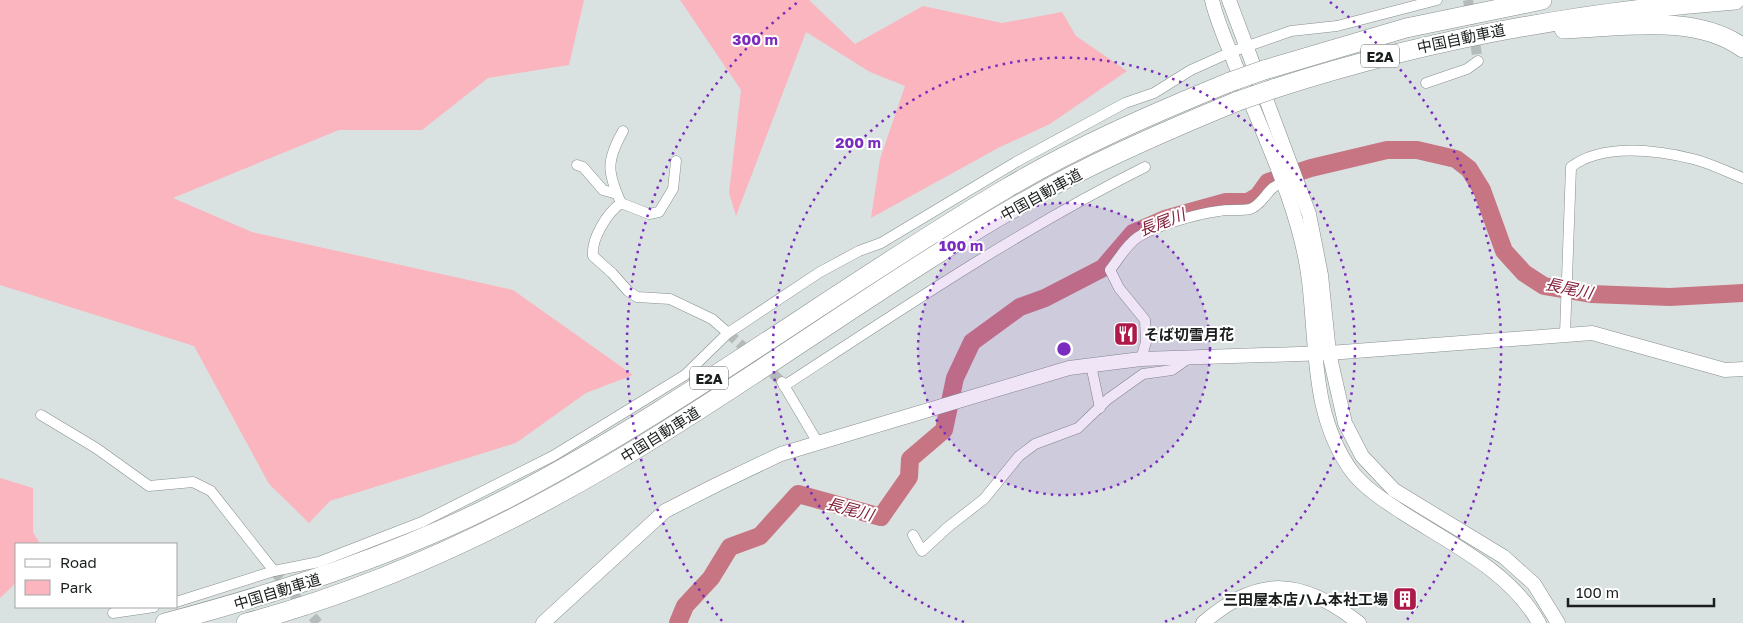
<svg xmlns="http://www.w3.org/2000/svg" width="1743" height="623" viewBox="0 0 1743 623" font-family="'Golos Text','Noto Sans JP',sans-serif">
<style>
.green{fill:#fab5bf}
.lines{fill:none;stroke-linecap:round;stroke-linejoin:round}
.river{stroke:#c77582;stroke-width:18}
.street-tunnel{stroke:#b4bbba;stroke-width:10;stroke-dasharray:10 5;stroke-linecap:butt}
.street-casing{stroke:#878e8e;stroke-width:11}
.secondary-casing{stroke:#878e8e;stroke-width:15}
.highway-casing{stroke:#878e8e;stroke-width:20}
.street{stroke:#fff;stroke-width:10}
.secondary{stroke:#fff;stroke-width:14}
.highway{stroke:#fff;stroke-width:19}
.highway-bridge-casing{stroke:#878e8e;stroke-width:20;stroke-linecap:butt}
.highway-bridge{stroke:#fff;stroke-width:19}
.ring{fill:none;stroke:#7b2cbf;stroke-width:2.5;stroke-dasharray:2.5 5}
.labels{text-anchor:middle;dominant-baseline:central;stroke-width:4;stroke-linejoin:round;paint-order:stroke}
.shield{fill:#fff;stroke:#5f6262;stroke-width:1}
.shield-label{font-size:14px;font-weight:bold;fill:#1b1e1e}
.street-label{font-size:15px;fill:#1b1e1e;stroke:#fff}
.poi-label{font-size:15px;font-weight:bold;fill:#1b1e1e;stroke:#fff;text-anchor:start}
.water-label{font-size:16px;font-style:italic;fill:#821f3a;stroke:#fff}
.centre{fill:#7b2cbf;stroke:#fff;stroke-width:2.5}
.ring-label{font-size:15px;text-anchor:middle;font-weight:bold;fill:#7b2cbf;stroke:#fff;stroke-width:4;stroke-linejoin:round;paint-order:stroke}
</style>
<rect width="100%" height="100%" fill="#dae2e1"/>
<!-- green -->
<g class="green">
<polygon points="0,0 584,0 569,65 488,78 422,130 339,130 173,198 252,232 513,290 633,375 586,393 516,443 330,501 309,523 269,484 194,346 0,285"/>
<polygon points="680,0 809,0 855,44 923,6 1002,23 1062,12 1076,36 1127,71 1050,124 1000,147 871,218 880,159 905,86 870,72 806,32 736,216 729,193 741,90"/>
<polygon points="0,478 33,488 33,532 40,544 16,544 16,583 0,598"/>
</g>
<g class="lines">
<!-- river -->
<polyline class="river" points="678,623 685,606 711,578 730,547 760,536 798,494 881,517 909,477 910,459 944,430 955,378 972,342 1020,307 1045,298 1103,268 1133,233 1165,219 1190,212 1226,202 1248,202 1258,196 1268,182 1311,168 1387,150 1417,150 1456,159 1469,169 1482,190 1504,251 1524,273 1544,286 1591,294 1670,297 1743,293"/>
<!-- street-tunnel -->
<g class="street-tunnel">
<polyline points="1468,0 1478,61"/>
<polyline points="728,333 782,382"/>
<polyline points="274,571 318,623"/>
</g>
<defs>
<g id="street">
<polyline points="1426,83 1467,69 1478,61"/>
<path d="M676 161 673 189 659 212 649 214 621 203C607 213 591 239 593 256L612 273 628 291 637 297 670 299 712 319 728 333"/>
<polyline points="577,165 583,167 603,190 617,194"/>
<path d="M621 203C607 172 606 161 623 131"/>
<path d="M1565 334 1571 167C1602 143 1656 150 1693 159 1710 163 1727 172 1743 178"/>
<path d="M1141 359 1146 342 1145 320 1119 288 1110 270C1119 259 1126 245 1138 237 1156 225 1197 214 1219 211 1228 209 1240 211 1250 209 1264 204 1267 187 1282 183"/>
<polyline points="1091,365 1100,408"/>
<polyline points="782,382 818,443"/>
<path d="M784 386C902 309 1019 230 1145 167"/>
<polyline points="41,415 96,448 149,486 193,482 211,491 274,571"/>
<polyline points="913,535 922,551 948,527 984,499 1019,456 1035,444 1078,428 1108,399 1143,374 1172,370 1189,358"/>
<polyline points="176,602 274,571 319,562 422,522 553,456 685,375 728,333 820,272 859,251 881,243 1016,162 1125,103 1154,93 1191,70 1231,52 1291,31 1337,26 1437,0"/>
<polyline points="113,613 154,607"/>
</g>
<g id="secondary">
<path d="M1212 0C1217 22 1227 43 1235 64 1261 130 1301 210 1309 281 1317 347 1311 417 1353 473 1367 490 1385 501 1403 513 1451 544 1510 571 1539 623"/>
<polyline points="1229,0 1309,214 1321,275 1329,353 1345,423 1362,456 1394,490 1504,557 1534,584 1558,623"/>
<polyline points="543,623 665,511 716,485 781,454 1069,368 1141,359 1329,353 1592,333 1725,370 1743,369"/>
<path d="M1203 623C1259 574 1303 579 1359 623"/>
</g>
<g id="highway">
<path d="M1564 29C1620 27 1696 13 1743 48"/>
<polyline points="1264,70 1406,28 1542,0"/>
<path d="M1273 89C1424 40 1577 12 1735 0"/>
<path d="M165 623C284 591 400 554 510 497 683 407 839 287 1007 188 1078 146 1154 113 1230 82"/>
<path d="M246 623C376 588 498 531 613 463 764 374 904 266 1058 183 1116 152 1177 126 1238 101"/>
</g>
</defs>
<!-- street casing -->
<use href="#street" class="street-casing"/>
<!-- secondary casing -->
<use href="#secondary" class="secondary-casing"/>
<!-- highway casing -->
<use href="#highway" class="highway-casing"/>
<!-- street -->
<use href="#street" class="street"/>
<!-- secondary -->
<use href="#secondary" class="secondary"/>
<!-- highway -->
<use href="#highway" class="highway"/>
<defs>
<g id="highway-bridge">
<polyline points="1230,82 1264,70"/>
<polyline points="1238,101 1273,89"/>
</g>
</defs>
<!-- highway-bridge casing -->
<use href="#highway-bridge" class="highway-bridge-casing"/>
<!-- highway-bridge -->
<use href="#highway-bridge" class="highway-bridge"/>
</g>
<!-- distance rings -->
<circle cx="1064" cy="349" r="146" fill="#7b2cbf" fill-opacity=".12"/>
<g class="ring">
<circle cx="1064" cy="349" r="146"/>
<path d="M964 622A291 291 0 1 1 1164 622"/>
<path d="M722 621A437 437 0 0 1 798 2M1330 2A437 437 0 0 1 1406 621"/>
</g>
<!-- icons -->
<defs>
<symbol id="restaurant-square" viewBox="-11 -11 22 22"><rect x="-9" y="-9" width="18" height="18" rx="4" fill="#ad1a49" stroke="#fff"/><path d="M-5-6h1v4h1v-4h1v4h1v-4h1v5L-1.5 .5V6h-2V.5L-5-1ZM5-6V6H3V1.5H1.5Q1.5-4 5-6Z" fill="#fff"/></symbol>
<symbol id="building-square" viewBox="-11 -11 22 22"><rect x="-9" y="-9" width="18" height="18" rx="4" fill="#ad1a49" stroke="#fff"/><path d="M-4-6H4V6H1V3H-1V6H-4ZM-2.5-4.3h1.7v1.8h-1.7ZM.8-4.3h1.7v1.8H.8ZM-2.5-1h1.7V.8h-1.7ZM.8-1h1.7V.8H.8Z" fill="#fff"/></symbol>
</defs>
<g fill-rule="evenodd">
<use href="#restaurant-square" x="1112" y="320" width="28" height="28"/>
<use href="#building-square" x="1391" y="585" width="28" height="28"/>
</g>
<g class="labels">
<!-- shield labels -->
<g class="shield">
<rect x="1361" y="44.5" width="38" height="23" rx="4"/>
<rect x="690" y="366.5" width="38" height="23" rx="4"/>
</g>
<g class="shield-label">
<text x="1380" y="56">E2A</text>
<text x="709" y="378">E2A</text>
</g>
<!-- street labels -->
<g class="street-label">
<text transform="translate(1461 38) rotate(-12)">中国自動車道</text>
<text transform="translate(1041 194) rotate(-29)">中国自動車道</text>
<text transform="translate(660 434) rotate(-32)">中国自動車道</text>
<text transform="translate(277 591) rotate(-17)">中国自動車道</text>
</g>
<!-- poi labels -->
<g class="poi-label">
<text x="1144" y="334">そば切雪月花</text>
<text x="1388" y="599" text-anchor="end">三田屋本店ハム本社工場</text>
</g>
<!-- water labels -->
<g class="water-label">
<text transform="translate(1162 222) rotate(-21)">長尾川</text>
<text transform="translate(1569 288) rotate(12)">長尾川</text>
<text transform="translate(850 509) rotate(15)">長尾川</text>
</g>
</g>
<circle cx="1064" cy="349" r="8" class="centre"/>
<g class="ring-label">
<text x="755" y="45">300 m</text>
<text x="858" y="148">200 m</text>
<text x="961" y="251">100 m</text>
</g>
<!-- legend -->
<rect x="15" y="543" width="162" height="65" fill="#ffffff" stroke="#a4a5a5"/>
<rect x="25" y="559" width="25" height="8" fill="#ffffff" stroke="#a4a5a5"/>
<text x="60" y="568" font-size="15" fill="#1b1e1e">Road</text>
<rect x="25" y="580" width="25" height="15" fill="#fab5bf" stroke="#a4a5a5"/>
<text x="60" y="593" font-size="15" fill="#1b1e1e">Park</text>
<!-- scale -->
<path d="M1568 598v8h146v-8" fill="none" stroke="#1b1e1e" stroke-width="2.5"/>
<text x="1576" y="598" font-size="15" fill="#1b1e1e" stroke="#ffffff" stroke-width="4" paint-order="stroke">100 m</text>
</svg>
